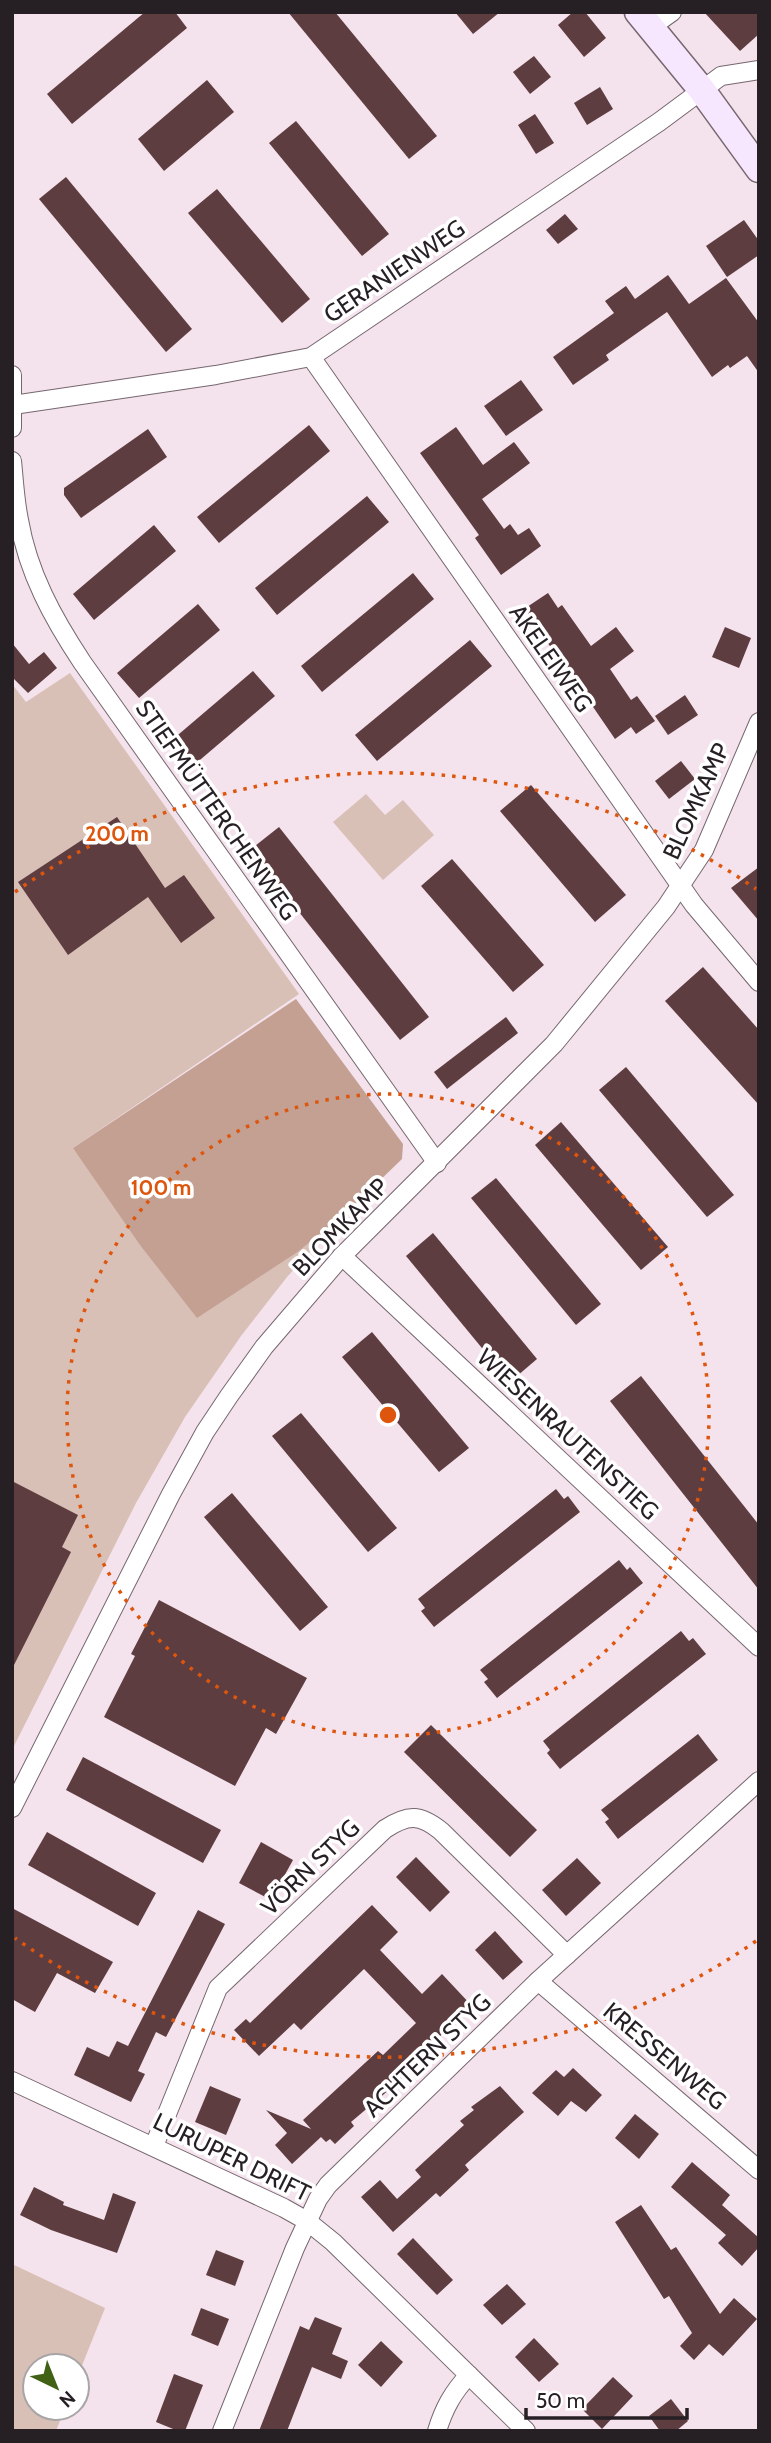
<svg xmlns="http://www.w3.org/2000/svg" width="771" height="2443" viewBox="0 0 771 2443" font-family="Cabin,sans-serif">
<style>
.green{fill:#d9c0b7}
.forest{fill:#c3a092}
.building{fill:#5e3d40}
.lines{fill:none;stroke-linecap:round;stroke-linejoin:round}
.street-casing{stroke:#76676f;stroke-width:20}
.secondary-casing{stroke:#76676f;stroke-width:29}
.street{stroke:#fff;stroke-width:18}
.secondary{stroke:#f6e7fe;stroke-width:26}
.ring{fill:none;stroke:#de560d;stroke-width:3.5;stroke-dasharray:3.5 7}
.labels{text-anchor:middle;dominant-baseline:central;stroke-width:7;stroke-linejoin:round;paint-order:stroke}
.street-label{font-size:24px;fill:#261f23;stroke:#fff}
.centre{fill:#de560d;stroke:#fff;stroke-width:3.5}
.ring-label{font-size:21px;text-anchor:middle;font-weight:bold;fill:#de560d;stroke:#fff;stroke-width:7;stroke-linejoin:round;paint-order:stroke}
</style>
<rect width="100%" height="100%" fill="#f4e2ec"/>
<!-- green -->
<g class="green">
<polygon points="70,673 299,994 73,1148 299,1251 347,1212 287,1277 241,1336 185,1417 136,1503 12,1750 12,684 26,702"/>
<polygon points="366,794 385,815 403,800 434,835 383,880 333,822"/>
<polygon points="12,2264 105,2308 77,2378 77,2366 35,2366 35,2408 65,2408 56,2431 12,2431"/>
</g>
<!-- forest -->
<polygon class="forest" points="296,999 403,1144 402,1159 347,1212 299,1251 197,1318 140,1245 73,1148"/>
<!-- building -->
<g class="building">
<polygon points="145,12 175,12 187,28 72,124 47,94"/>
<polygon points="288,12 335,12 437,136 409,159"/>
<polygon points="455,12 500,12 473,34"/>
<polygon points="573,12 585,12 606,38 584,57 558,25"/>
<polygon points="704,12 759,12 759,34 740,51"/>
<polygon points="534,56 551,77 530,94 513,72"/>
<polygon points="207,80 234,112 164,171 138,139"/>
<polygon points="600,87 613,109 587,125 574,103"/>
<polygon points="535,114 554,143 536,154 518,125"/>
<polygon points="296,121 389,234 362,256 269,143"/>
<polygon points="66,177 192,329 166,352 39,199"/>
<polygon points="217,189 310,299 282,323 188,213"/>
<polygon points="565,214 578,229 558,244 546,230"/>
<polygon points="744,220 759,241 759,255 727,277 706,246"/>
<polygon points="668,275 689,304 726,278 759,323 759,373 747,356 730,368 728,365 712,377 667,312 606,355 609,360 573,385 553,357 614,313 605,301 626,286 635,299"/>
<polygon points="521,380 543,410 506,436 484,406"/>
<polygon points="309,425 330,451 219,543 197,517"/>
<polygon points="456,427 483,465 514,442 530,463 482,499 504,529 510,524 518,535 529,528 541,546 501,575 475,538 479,535 420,453"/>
<polygon points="148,429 167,457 81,518 64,495 64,488"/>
<polygon points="367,496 389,522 277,615 255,588"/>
<polygon points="154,525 176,551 94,620 73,594"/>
<polygon points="413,573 434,599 322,692 301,666"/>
<polygon points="548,593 558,608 562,605 591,646 616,627 634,651 610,669 631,700 637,696 655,721 636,734 631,727 615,739 589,701 591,700 571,670 568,672 524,609"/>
<polygon points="198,604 220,630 139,698 117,673"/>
<polygon points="725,627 751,638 739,668 712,657"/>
<polygon points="470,640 492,666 377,761 355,735"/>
<polygon points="12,643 29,664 44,652 57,668 28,693 12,677"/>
<polygon points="253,671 275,696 194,765 172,740"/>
<polygon points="685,695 698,715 668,735 655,716"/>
<polygon points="681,761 695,779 669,799 655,781"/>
<polygon points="531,785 626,895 595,922 500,811"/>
<polygon points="117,817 165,888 184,875 215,918 181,943 148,897 68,955 18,882"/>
<polygon points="279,827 429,1017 400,1040 250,850"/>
<polygon points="452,859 544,965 513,992 421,886"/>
<polygon points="759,867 759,921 731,888"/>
<polygon points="703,967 759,1030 759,1105 665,1001"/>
<polygon points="506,1017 518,1033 447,1089 434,1072"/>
<polygon points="626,1067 734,1195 707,1217 599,1090"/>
<polygon points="561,1122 668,1247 641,1270 535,1145"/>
<polygon points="496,1178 601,1304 576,1325 471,1198"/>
<polygon points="433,1233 537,1359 510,1382 406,1256"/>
<polygon points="372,1332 469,1448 439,1472 342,1357"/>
<polygon points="641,1376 759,1525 759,1590 610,1401"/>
<polygon points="301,1413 397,1528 368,1552 272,1436"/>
<polygon points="12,1481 78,1515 62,1547 71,1552 12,1669"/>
<polygon points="556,1489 564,1499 568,1496 580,1512 434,1627 421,1611 425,1608 418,1599"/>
<polygon points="232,1493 328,1607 300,1631 204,1517"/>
<polygon points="619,1560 627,1570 630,1567 643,1583 497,1698 484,1682 488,1679 480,1670"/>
<polygon points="159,1600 307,1678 276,1734 266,1728 235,1786 104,1717 135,1656 131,1654"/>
<polygon points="681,1631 689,1641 693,1638 706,1654 560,1769 547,1753 550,1750 543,1741"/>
<polygon points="431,1725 537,1830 510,1857 404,1752"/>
<polygon points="698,1734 718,1760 618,1839 605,1822 609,1819 601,1810"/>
<polygon points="83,1757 221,1830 203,1863 66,1790"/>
<polygon points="47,1832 156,1893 138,1926 28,1865"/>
<polygon points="261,1842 293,1860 271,1900 239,1883"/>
<polygon points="416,1857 450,1892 430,1912 396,1877"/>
<polygon points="577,1858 601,1883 566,1916 542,1890"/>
<polygon points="372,1905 398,1932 380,1950 422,1994 442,1974 472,2006 436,2040 438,2042 401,2076 403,2078 351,2122 354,2126 335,2144 330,2139 326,2142 321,2137 292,2164 275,2145 287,2133 266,2110 311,2129 303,2120 378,2051 383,2055 416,2023 364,1969 301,2030 294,2023 259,2056 234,2030 246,2019 250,2023"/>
<polygon points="12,1908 113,1962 95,1993 57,1973 35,2012 12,1999"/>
<polygon points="198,1910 225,1924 166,2037 156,2032 138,2071 145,2074 131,2102 74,2075 87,2047 109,2057 117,2041 128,2046"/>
<polygon points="495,1931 523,1962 503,1980 475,1950"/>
<polygon points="573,2068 602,2095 586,2112 571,2101 558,2116 532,2093 556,2070 564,2077"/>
<polygon points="210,2086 241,2099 226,2135 195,2122"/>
<polygon points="500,2086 524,2112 465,2165 469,2170 454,2184 440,2197 436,2193 393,2232 361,2197 380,2180 397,2199 421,2177 415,2170 464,2125 460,2121 474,2110 471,2107"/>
<polygon points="635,2114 659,2134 639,2159 615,2138"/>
<polygon points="692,2162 730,2195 722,2205 759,2238 759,2247 742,2266 718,2243 726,2235 671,2187"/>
<polygon points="34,2187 64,2202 63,2205 104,2220 113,2193 136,2202 117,2253 51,2230 20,2215"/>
<polygon points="641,2205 671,2250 676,2247 720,2314 734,2298 757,2319 723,2356 709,2344 694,2360 680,2346 692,2333 669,2296 664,2299 615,2222"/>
<polygon points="413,2238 453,2280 437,2295 397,2254"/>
<polygon points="216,2250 244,2261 235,2286 206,2275"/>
<polygon points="507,2284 526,2304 502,2325 483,2305"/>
<polygon points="201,2308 229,2319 218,2346 191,2335"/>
<polygon points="315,2317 342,2328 332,2354 348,2361 341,2379 312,2367 287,2431 259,2431 300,2326 309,2330"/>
<polygon points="534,2338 559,2364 539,2382 515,2357"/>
<polygon points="381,2341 403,2362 381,2387 358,2365"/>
<polygon points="174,2374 203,2385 185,2431 178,2431 156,2422"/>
<polygon points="613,2377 633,2396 602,2429 582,2409"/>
<polygon points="671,2399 688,2421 676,2431 660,2431 649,2416"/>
</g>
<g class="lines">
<defs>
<g id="street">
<polyline points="651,27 672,12"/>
<polyline points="311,357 694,905 759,982"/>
<polyline points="12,375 12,428"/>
<polyline points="13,405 216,375 311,357 659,122 721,76 759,70"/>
<path d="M12 461C14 480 15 501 19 520 28 573 53 618 82 662L437 1163"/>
<polyline points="342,1256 759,1647"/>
<polyline points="12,1808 171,1494 205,1432 229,1396 264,1347 342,1256 554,1044 666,907 704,850 759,722"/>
<polyline points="538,1981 759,2170"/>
<polyline points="12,2081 284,2208 307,2221 333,2242 526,2431"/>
<path d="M154 2146 218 1988 385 1829C408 1814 420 1814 441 1831L567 1955"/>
<polyline points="222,2431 295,2248 318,2199 328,2185 538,1981 759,1781"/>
<path d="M437 2431C444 2408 453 2392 469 2375"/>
</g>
<polyline id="secondary" points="638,12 701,89 759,169"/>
</defs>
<!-- street casing -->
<use href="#street" class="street-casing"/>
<!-- secondary casing -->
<use href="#secondary" class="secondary-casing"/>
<!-- street -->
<use href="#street" class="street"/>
<!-- secondary -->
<use href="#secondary" class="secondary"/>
</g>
<!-- distance rings -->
<g class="ring">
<circle cx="388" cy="1415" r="321"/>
<path d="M756 1941A642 642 0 0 1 15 1938M15 892A642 642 0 0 1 756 889"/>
</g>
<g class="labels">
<!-- street labels -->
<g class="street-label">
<text transform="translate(394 271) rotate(-34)">GERANIENWEG</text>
<text transform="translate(551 658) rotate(55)">AKELEIWEG</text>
<text transform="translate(696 801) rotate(-65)">BLOMKAMP</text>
<text transform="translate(217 810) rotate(55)">STIEFMÜTTERCHENWEG</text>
<text transform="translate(340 1227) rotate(-46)">BLOMKAMP</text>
<text transform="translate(568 1434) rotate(43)">WIESENRAUTENSTIEG</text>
<text transform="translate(310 1867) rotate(-44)">VÖRN STYG</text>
<text transform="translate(427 2055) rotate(-44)">ACHTERN STYG</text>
<text transform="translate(665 2056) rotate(40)">KRESSENWEG</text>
<text transform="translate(232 2157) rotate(26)">LURUPER DRIFT</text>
</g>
</g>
<circle cx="388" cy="1415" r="10" class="centre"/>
<g class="ring-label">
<text x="117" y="841">200 m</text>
<text x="161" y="1195">100 m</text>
</g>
<!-- border -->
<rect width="771" height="2443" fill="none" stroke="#261f23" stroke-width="28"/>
<!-- north arrow -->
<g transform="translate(56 2387) rotate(137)"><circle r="33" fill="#ffffff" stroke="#a8a5a7" stroke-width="2"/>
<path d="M0-5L12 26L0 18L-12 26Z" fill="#416115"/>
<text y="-10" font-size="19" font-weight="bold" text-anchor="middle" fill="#261f23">N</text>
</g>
<!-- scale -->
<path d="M526 2408v10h161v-10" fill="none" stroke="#261f23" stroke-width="3.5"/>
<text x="536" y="2408" font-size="21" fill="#261f23" stroke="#ffffff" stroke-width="5" paint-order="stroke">50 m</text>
</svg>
